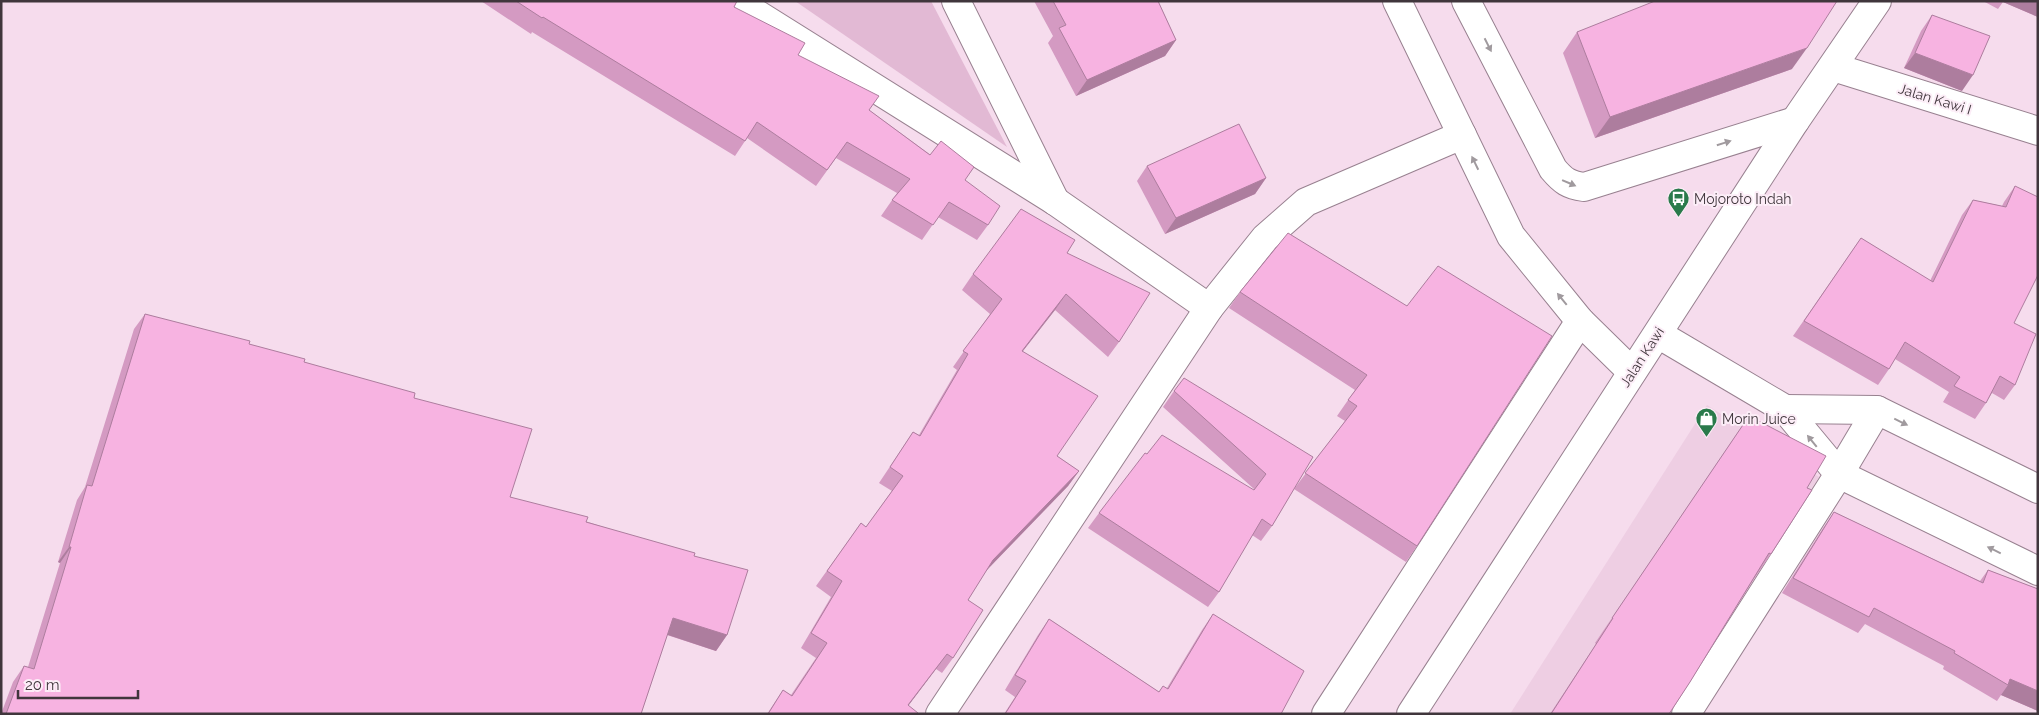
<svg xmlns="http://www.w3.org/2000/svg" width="2039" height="715" viewBox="0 0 2039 715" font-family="Raleway,sans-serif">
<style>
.built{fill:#eecee3}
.green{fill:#e2b9d4}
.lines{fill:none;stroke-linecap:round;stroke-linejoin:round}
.street-casing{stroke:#988190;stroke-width:30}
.secondary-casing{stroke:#988190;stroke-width:30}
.street{stroke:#fff;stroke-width:28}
.secondary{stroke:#fff;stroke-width:28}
.wall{fill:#d49ac2}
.shaded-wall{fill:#ad7d9e}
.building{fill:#f7b3e1;stroke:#ad7d9e}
.oneway{fill:#a09a9e}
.labels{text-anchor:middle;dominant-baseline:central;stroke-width:4;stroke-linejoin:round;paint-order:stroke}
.street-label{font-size:14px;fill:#40363c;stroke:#fcedf7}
.poi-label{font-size:14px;fill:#40363c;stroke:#fcedf7;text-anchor:start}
</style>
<rect width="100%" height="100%" fill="#f6dced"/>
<!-- built -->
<polygon class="built" points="1707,405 1819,477 1665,714 1510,714"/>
<!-- green -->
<polygon class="green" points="795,1 931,1 1007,147"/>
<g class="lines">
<defs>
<g id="street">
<polyline points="736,1 1055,201 1209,308 940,714"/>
<polyline points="956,1 1055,201"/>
<polyline points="1397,1 1511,236 1580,321 1632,372"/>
<path d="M1466 1 1553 169C1563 181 1569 185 1584 187L1795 121"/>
<polyline points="1833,67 2038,131"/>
<polyline points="1209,308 1265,238 1306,202 1462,135"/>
<polyline points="1658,334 1785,409 1839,474 2038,571"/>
<polyline points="1785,409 1877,410 2038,489"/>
<polyline points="1326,714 1580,321"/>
<polyline points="1686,714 1839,474 1877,410"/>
</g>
<polyline id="secondary" points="1411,714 1795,121 1877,1"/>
</defs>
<!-- street casing -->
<use href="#street" class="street-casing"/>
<!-- secondary casing -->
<use href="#secondary" class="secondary-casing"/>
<!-- street -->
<use href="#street" class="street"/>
<!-- secondary -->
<use href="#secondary" class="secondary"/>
</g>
<!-- wall -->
<g class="wall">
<polygon points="481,1 737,1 734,7 869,110 965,180 988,225 977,240 938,217 922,240 881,216 897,193 836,158 816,186 747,138 735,156 532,32 531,34"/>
<polygon points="1034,1 1158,1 1176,40 1165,56 1076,96 1048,43 1053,36"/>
<polygon points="1983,1 2038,1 2038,17 2003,2 1998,9"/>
<polygon points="1932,15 1962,91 1904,68 1921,31"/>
<polygon points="1577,32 1792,69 1595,138 1563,53"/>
<polygon points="1147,166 1266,178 1255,194 1165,234 1137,181"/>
<polygon points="2015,186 2014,323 2015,385 2004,400 1992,393 1986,403 1975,419 1943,402 1949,392 1895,359 1889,369 1878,385 1793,336 1861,238 1930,281 1962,215 1973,200 2002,206 2004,202"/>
<polygon points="1067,253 1119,342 1108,357 1055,310 1023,351 1057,456 1079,471 1068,486 986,571 968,600 953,658 942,673 936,669 908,706 917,714 767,714 783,690 791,695 816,658 801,648 831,597 816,586 861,523 866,527 892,491 879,483 913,432 919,435 957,370 953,367 990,314 962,290 973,274"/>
<polygon points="1240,292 1407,306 1417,546 1406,562 1294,489 1345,421 1337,416 1355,390 1229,308"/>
<polygon points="145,314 249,344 414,398 510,497 694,556 727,635 716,651 667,635 641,714 1,714 13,682 24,666 28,667 60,563 58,562 77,500 85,487 134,329"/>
<polygon points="1174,391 1313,457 1272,526 1261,541 1252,535 1219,592 1208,607 1088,528 1099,513 1147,454 1254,490 1254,489 1163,407"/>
<polygon points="1749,416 1807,488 1771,554 1754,579 1669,714 1550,714 1596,644 1595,643"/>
<polygon points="1834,512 1980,581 1988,570 2038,589 2038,711 2001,695 1997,701 1943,669 1944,666 1865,624 1858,633 1782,593 1823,528"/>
<polygon points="1213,614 1281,714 1004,714 1015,697 1005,690 1038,635 1049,619 1159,692 1167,688 1202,630"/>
</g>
<!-- shaded-wall -->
<g class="shaded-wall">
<polygon points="2004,1 2038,1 2038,17 2003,2"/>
<polygon points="1176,40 1165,56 1076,96 1087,80"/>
<polygon points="1807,48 1792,69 1595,138 1610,117"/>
<polygon points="1915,53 1973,75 1962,91 1904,68"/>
<polygon points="1266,178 1255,194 1165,234 1176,218"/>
<polygon points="1066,294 1055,310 1011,366 1022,351"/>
<polygon points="1079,471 1068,486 982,575 993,560"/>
<polygon points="69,547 71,547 60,563 58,562"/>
<polygon points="673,618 727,635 716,651 662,633"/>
<polygon points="947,654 936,669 902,714 908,705"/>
<polygon points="2010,679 2038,691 2038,711 2001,695 2008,685"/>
</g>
<!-- building -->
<g class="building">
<polygon points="516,1 737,1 734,7 805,43 798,55 879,96 869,110 930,155 941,141 974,167 965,180 1000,206 988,225 949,202 933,225 892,200 910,179 847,142 827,170 757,122 745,141 543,17 542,18"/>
<polygon points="1053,1 1158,1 1176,40 1087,80 1059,28 1066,25"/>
<polygon points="1655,1 1837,1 1807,48 1610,117 1577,32"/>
<polygon points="1932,15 1990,36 1973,75 1915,53"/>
<polygon points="1239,124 1266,178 1176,218 1147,166"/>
<polygon points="2015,186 2038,197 2038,275 2014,323 2036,334 2015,385 2000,376 1986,403 1954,386 1960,377 1905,342 1889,369 1804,321 1861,238 1933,282 1973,200 2006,207"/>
<polygon points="1021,209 1075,240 1067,253 1150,293 1119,342 1066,294 1022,351 1098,396 1057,456 1079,471 993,560 968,600 983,610 953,658 947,654 908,705 918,713 917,714 768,714 783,690 792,696 827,643 811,633 842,581 827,571 861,523 866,527 903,476 890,467 913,432 920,436 968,354 963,351 1002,299 973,274"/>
<polygon points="1288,233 1407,306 1438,266 1552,336 1417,546 1305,473 1357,406 1348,400 1367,375 1240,292"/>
<polygon points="145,314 250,341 249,344 305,359 304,362 415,393 414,398 532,429 510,497 588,517 586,522 695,553 694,556 748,570 727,635 673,618 641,714 6,714 24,666 34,669 71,547 69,547 87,485 92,486"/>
<polygon points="1184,378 1313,457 1272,526 1262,519 1219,592 1099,513 1145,453 1147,454 1162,435 1254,490 1266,474 1174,391"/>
<polygon points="1749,416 1826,456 1807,488 1812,490 1771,554 1769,553 1690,682 1669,714 1551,714 1613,618 1612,618"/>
<polygon points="1834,512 1983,583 1988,570 2038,589 2038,691 2010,679 2008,685 1954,653 1955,651 1874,608 1869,617 1793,578"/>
<polygon points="1213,614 1304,671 1281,714 1005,714 1026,681 1015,675 1049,619 1159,692 1163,686 1168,689"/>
</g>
<!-- one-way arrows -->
<defs><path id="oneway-solid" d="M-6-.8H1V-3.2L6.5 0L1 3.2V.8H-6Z" transform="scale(1.25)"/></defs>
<g class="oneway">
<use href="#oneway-solid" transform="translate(1488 45) rotate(63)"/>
<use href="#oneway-solid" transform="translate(1724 143) rotate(-17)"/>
<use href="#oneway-solid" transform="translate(1475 163) rotate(-116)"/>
<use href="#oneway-solid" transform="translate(1569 183) rotate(23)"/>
<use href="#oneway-solid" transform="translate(1562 299) rotate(-129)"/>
<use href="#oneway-solid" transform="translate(1901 422) rotate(26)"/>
<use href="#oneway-solid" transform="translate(1812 441) rotate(-129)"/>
<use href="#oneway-solid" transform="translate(1994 550) rotate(-154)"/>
</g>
<!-- icons -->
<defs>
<symbol id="bus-pin" viewBox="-11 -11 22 30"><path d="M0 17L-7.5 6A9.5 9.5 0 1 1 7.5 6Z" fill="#2a7a4b" stroke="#fcedf7"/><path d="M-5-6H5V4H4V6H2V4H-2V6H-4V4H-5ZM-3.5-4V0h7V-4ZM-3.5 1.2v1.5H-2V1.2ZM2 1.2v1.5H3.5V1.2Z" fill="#fff"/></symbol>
<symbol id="shop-pin" viewBox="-11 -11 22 30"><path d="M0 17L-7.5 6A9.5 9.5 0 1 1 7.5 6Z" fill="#2a7a4b" stroke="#fcedf7"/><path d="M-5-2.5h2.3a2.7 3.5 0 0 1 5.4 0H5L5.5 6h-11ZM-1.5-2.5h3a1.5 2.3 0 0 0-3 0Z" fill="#fff"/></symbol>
</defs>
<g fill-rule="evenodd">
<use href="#bus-pin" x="1666" y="186" width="25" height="34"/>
<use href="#shop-pin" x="1694" y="406" width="25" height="34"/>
</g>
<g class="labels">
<!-- street labels -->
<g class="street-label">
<text transform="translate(1935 99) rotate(17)">Jalan Kawi I</text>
<text transform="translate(1642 357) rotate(-57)">Jalan Kawi</text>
</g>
<!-- poi labels -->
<g class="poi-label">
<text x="1694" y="199">Mojoroto Indah</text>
<text x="1722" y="419">Morin Juice</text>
</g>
</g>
<!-- border -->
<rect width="2039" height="715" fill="none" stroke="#40363c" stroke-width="5"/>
<!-- scale -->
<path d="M18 690v8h120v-8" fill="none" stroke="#40363c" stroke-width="2.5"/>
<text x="25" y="690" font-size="15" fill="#40363c" stroke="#fcedf7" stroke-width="4" paint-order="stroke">20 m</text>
</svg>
